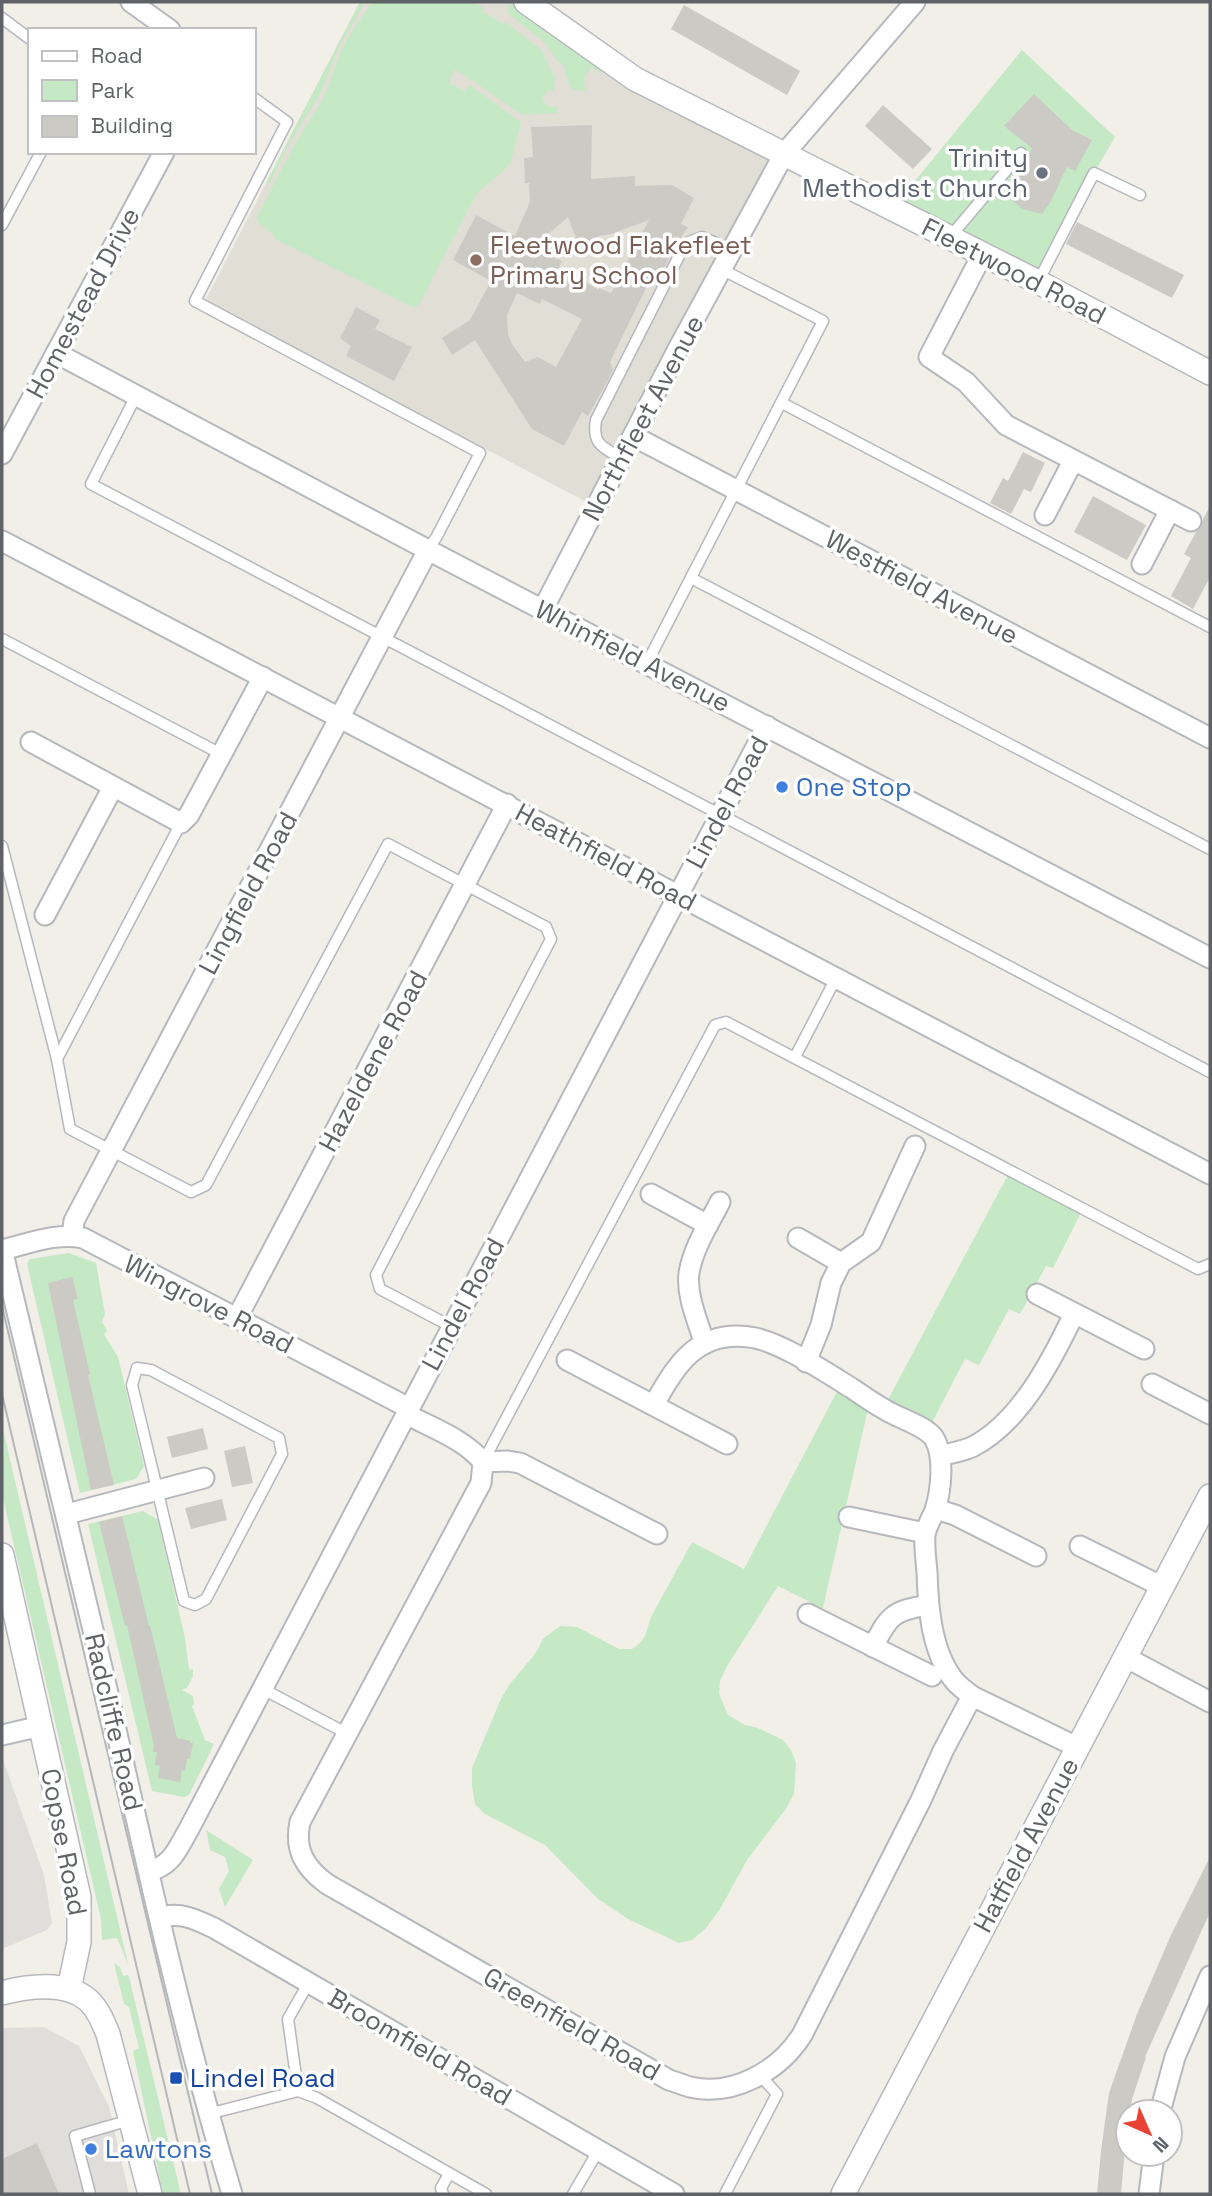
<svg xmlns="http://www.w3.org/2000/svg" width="1212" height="2196" viewBox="0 0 1212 2196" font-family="'Space Grotesk',sans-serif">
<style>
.industrial{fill:#e0deda}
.education{fill:#e1ded6}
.green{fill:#c5e8c5}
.building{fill:#cccac5;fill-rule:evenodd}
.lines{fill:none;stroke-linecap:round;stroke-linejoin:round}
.service-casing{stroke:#b5b8bc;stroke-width:13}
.minor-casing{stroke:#b5b8bc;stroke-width:23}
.tertiary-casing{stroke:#b5b8bc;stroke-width:26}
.service{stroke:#fff;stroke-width:10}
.minor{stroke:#fff;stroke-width:19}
.tertiary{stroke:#fff;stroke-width:23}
.tram{stroke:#b6b7b8;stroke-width:2}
.worship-dot{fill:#6b7280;stroke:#fff;stroke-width:2.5}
.education-dot{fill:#8d6e63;stroke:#fff;stroke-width:2.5}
.shop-dot{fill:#3f7fe0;stroke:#fff;stroke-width:2.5}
.transit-dot{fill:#1a4fb4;stroke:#fff;stroke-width:2.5}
.labels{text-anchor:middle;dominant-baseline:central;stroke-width:7;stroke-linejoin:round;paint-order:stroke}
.worship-label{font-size:26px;fill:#5b616d;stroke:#fff;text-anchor:end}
.education-label{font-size:26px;fill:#785e54;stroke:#fff;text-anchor:start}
.street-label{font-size:26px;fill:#5f6368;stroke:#fff}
.shop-label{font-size:26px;fill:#366cbe;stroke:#fff;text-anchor:start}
.transit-label{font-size:26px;fill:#164399;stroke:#fff;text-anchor:start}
</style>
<rect width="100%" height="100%" fill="#f1efe8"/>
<!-- industrial -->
<g class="industrial">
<polygon points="2,1757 44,1875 52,1923 47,1930 2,1949"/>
<polygon points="44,2027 79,2046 109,2107 129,2194 2,2194 2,2028"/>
</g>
<!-- education -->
<polygon class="education" points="360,2 526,2 784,154 596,507 205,301"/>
<!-- green -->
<g class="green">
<polygon points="360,2 365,2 340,45 320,94 290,142 269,184 266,183"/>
<polygon points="372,2 474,2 484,8 483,12 504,24 506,22 542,51 555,79 554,92 548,90 542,98 547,106 557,107 557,113 522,115 466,76 454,70 449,83 465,91 469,85 521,122 511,162 501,173 477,193 419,304 414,308 277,240 272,233 258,222 257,217 291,151 324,97 341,51 349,36"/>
<path d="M509 2 605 68 601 73 592 67C584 75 583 82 586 92L572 89 569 85 564 66 555 58 545 43 508 13Z"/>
<polygon points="1022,50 1115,137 1094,173 1038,282 892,209"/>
<polygon points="1010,1171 1083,1209 1053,1268 1046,1266 1020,1314 1009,1309 979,1365 965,1359 927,1432 883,1409"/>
<polygon points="69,1253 96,1263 105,1314 102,1322 107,1331 104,1334 118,1357 144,1466 136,1479 80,1493 27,1264 30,1259"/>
<polygon points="842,1382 870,1400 820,1621 808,1614 810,1602 778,1586 727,1666 720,1681 719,1694 728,1715 745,1725 758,1728 783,1740 791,1750 796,1763 794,1794 785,1810 747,1860 720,1909 706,1928 692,1940 679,1943 628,1919 597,1898 545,1845 485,1814 475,1804 472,1786 472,1768 500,1701 509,1685 535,1654 543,1639 560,1626 577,1627 619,1649 632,1649 640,1643 645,1636 651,1617 692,1542 744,1569"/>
<polygon points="2,1425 128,1964 117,1938 102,1940 101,1919 2,1494"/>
<polygon points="143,1511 158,1520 185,1638 189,1670 193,1669 193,1676 187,1688 182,1690 193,1696 194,1704 192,1706 205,1740 214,1744 189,1795 184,1797 152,1791 88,1524"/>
<polygon points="206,1830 253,1860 225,1907 219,1889 229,1871 225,1857 210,1850"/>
<polygon points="114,1963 120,1967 123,1976 128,1975 129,1977 181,2194 163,2194 133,2051 139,2048 129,2007 124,2004"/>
</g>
<!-- building -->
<g class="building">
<polygon points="684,5 800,71 787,95 671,29"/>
<polygon points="1034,94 1072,130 1092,140 1075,171 1067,167 1051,201 1042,214 1023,209 1008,197 1032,148 1004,126"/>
<polygon points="883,105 932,149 913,169 865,126"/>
<path d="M592 125 591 179 635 176V186L672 185 694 198 681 224 688 227 675 247 657 282 648 284 610 362 613 370 607 382 588 416 582 412 564 446 532 429 475 340 452 355 442 338 470 320 491 281 453 260 476 215 515 236 530 202 529 183H525L524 158 533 157 531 127ZM568 217 577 241 585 244 594 241 599 236 611 234 649 220 611 293 599 288V290L559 268 562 261 532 248ZM517 293 540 304 542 299 582 319 556 367 538 357 525 362 512 344 508 334 507 315Z"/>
<polygon points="1077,222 1184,275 1172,298 1066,244"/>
<polygon points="356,307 380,320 375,329 412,347 394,381 346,356 351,346 340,338"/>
<polygon points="1023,452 1045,463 1031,492 1024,489 1011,514 990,503 1003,478 1008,481"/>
<polygon points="1093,496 1146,525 1127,560 1074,532"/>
<polygon points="1210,506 1210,577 1193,609 1171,596 1191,558 1184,554 1196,532 1201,527 1203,519"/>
<polygon points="72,1277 78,1299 73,1300 90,1374 88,1375 114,1485 91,1490 48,1283"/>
<polygon points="203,1428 208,1449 172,1458 167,1437"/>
<polygon points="245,1446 253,1483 232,1487 224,1451"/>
<polygon points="222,1499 227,1520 191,1529 185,1508"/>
<polygon points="122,1516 149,1626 150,1625 177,1738 190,1741 190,1743 193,1743 190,1759 187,1759 185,1771 182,1770 180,1782 158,1778 160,1766 155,1765 157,1752 153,1752 154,1746 127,1625 125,1626 99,1522"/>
<polygon points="1210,1857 1210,1912 1145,2057 1146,2057 1132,2099 1130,2112 1128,2112 1121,2194 1097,2194 1101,2151 1109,2093 1137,2014 1171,1935"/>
<polygon points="37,2143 59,2194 2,2194 2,2159"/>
</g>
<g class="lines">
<defs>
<g id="service">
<polyline points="2,18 30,39"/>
<polyline points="254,98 287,122 195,301 480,453 437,536 428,550"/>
<polyline points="2,225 41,152"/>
<polyline points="950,237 1021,153"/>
<polyline points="1038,282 1094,173 1140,195"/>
<polyline points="136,396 91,484 1210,1072"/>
<polyline points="782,403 1210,627"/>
<path d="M621 458C602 447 592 444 596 420L682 250 689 242 702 237 732 250"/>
<polyline points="691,578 1210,849"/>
<polyline points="2,639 221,754"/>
<polyline points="647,663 823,321 721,269"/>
<polyline points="2,846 57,1059 70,1129 191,1192 206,1185 388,844 546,927 551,939 376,1275 380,1289 452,1327"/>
<polyline points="795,1057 836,978"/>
<polyline points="57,1059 181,823"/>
<polygon points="137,1368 151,1370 279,1438 282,1454 206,1599 195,1605 184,1601 132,1385"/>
<polyline points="483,1462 715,1025 726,1022 1198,1269 1210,1264"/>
<polyline points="261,1688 346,1733"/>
<polyline points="298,2091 288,2019 309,1982"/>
<polyline points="208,2114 298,2091 317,2098 486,2194"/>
<polyline points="90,2194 75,2136 130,2120"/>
<polyline points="443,2194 441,2188 449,2174"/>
<polyline points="573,2194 598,2151"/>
<polyline points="725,2194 777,2094 760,2075"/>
</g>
<g id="minor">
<polyline points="131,2 170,30"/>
<polyline points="982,255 929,357 966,382 1006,425 1191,521"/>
<polyline points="56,353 428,550 1210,958"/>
<polyline points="633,436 1210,738"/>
<polyline points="2,454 164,152"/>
<polyline points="1045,515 1073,461"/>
<path d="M2 541C405 751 807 963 1210 1174"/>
<polyline points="1142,564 1170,510"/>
<polyline points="543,609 678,349 784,154 915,2"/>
<polyline points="31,742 181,823 189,815 263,677"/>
<polyline points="45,915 113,787"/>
<polyline points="651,1194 708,1225"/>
<polyline points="72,1236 74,1221 428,550"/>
<polyline points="798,1238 841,1263"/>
<path d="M2 1249C36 1391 71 1533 104 1676 143 1849 181 2024 232 2194"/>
<path d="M2 1250C28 1244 57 1232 83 1238L409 1408"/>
<polyline points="1037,1294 1144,1349"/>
<polyline points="237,1318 507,804"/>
<path d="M704 1342C698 1321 686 1296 689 1273 693 1248 709 1224 720 1202"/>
<polyline points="567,1360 727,1444"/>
<polyline points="806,1362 821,1325 831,1283 841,1263 871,1242 915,1146"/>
<polyline points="1152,1384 1210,1414"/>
<path d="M654 1405C675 1365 698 1330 749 1337 778 1340 827 1373 853 1389 863 1396 873 1403 884 1409 897 1418 925 1425 934 1438 945 1456 941 1491 935 1510 932 1518 926 1527 925 1535 924 1547 926 1560 927 1572 928 1606 931 1650 953 1679 958 1686 966 1691 972 1696"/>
<path d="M406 1414C432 1428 464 1439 483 1462"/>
<path d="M941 1456C951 1453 963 1451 972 1447 1020 1423 1052 1360 1074 1314"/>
<polyline points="936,1509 955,1515 1036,1556"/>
<polyline points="67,1514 204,1478"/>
<polyline points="849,1517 925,1533"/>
<path d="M657 1534 520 1463 508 1461 483 1462 481 1483 300 1822C294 1850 305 1868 327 1884L669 2080C676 2082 683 2085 690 2087 733 2097 779 2071 802 2035L921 1800 943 1751 972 1696 1077 1747"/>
<polyline points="1080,1546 1163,1587"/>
<polyline points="808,1614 932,1676"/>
<path d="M873 1647C889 1615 893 1611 928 1605"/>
<polyline points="1127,1658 1210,1702"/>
<polyline points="2,1735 41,1726"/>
<path d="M149 1871C172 1866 178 1848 189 1829L767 726"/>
<path d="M161 1917C181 1912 195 1919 214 1928L674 2194"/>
<polyline points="1160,2112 1175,2057 1210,1976"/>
<polyline points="1149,2194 1154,2154"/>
</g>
<g id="tertiary">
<polyline points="526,2 635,79 1038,282 1210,373"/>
<polyline points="2,1555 79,1897 79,1942 69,1989"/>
<path d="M2 1993C28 1986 66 1981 88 2000 98 2009 103 2022 108 2034L150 2194"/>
<polyline points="843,2194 1210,1496"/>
</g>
</defs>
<!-- service casing -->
<use href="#service" class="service-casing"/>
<!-- minor casing -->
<use href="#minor" class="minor-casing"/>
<!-- tertiary casing -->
<use href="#tertiary" class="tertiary-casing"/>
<!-- service -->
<use href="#service" class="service"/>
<!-- minor -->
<use href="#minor" class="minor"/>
<!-- tertiary -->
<use href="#tertiary" class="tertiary"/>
<!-- tram -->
<g class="tram">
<polyline points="2,1306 212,2194"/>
<polyline points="2,1394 190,2194"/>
</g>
</g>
<!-- markers -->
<circle class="worship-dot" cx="1042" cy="173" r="7"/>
<circle class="education-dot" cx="476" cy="260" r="7"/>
<g class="shop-dot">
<circle cx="782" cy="787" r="7"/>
<circle cx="91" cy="2149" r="7"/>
</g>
<rect class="transit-dot" x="169" y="2071" width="14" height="14" rx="3.5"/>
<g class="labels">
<!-- worship labels -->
<g class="worship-label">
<text x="1028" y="158">Trinity<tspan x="1028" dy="30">Methodist Church</tspan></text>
</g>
<!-- education labels -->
<g class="education-label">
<text x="490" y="245">Fleetwood Flakefleet<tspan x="490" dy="30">Primary School</tspan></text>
</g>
<!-- street labels -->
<g class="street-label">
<text transform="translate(1014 271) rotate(27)">Fleetwood Road</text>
<text transform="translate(83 303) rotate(-62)">Homestead Drive</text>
<text transform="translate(643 418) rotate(-62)">Northfleet Avenue</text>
<text transform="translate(922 587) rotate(28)">Westfield Avenue</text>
<text transform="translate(633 656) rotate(27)">Whinfield Avenue</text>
<text transform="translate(727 802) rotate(-62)">Lindel Road</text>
<text transform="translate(606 857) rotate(28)">Heathfield Road</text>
<text transform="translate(248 893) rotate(-62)">Lingfield Road</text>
<text transform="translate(373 1061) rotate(-62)">Hazeldene Road</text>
<text transform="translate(209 1304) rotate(27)">Wingrove Road</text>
<text transform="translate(463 1304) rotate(-62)">Lindel Road</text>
<text transform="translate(114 1722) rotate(77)">Radcliffe Road</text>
<text transform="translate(64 1842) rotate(79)">Copse Road</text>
<text transform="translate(1026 1845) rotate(-62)">Hatfield Avenue</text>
<text transform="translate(572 2024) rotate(30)">Greenfield Road</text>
<text transform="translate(420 2047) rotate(30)">Broomfield Road</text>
</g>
<!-- shop labels -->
<g class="shop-label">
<text x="796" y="787">One Stop</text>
<text x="105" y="2149">Lawtons</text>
</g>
<!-- transit labels -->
<g class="transit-label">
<text x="190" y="2078">Lindel Road</text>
</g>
</g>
<!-- border -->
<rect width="1212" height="2196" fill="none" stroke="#5f6368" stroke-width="7"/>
<!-- legend -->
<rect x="28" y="28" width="228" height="126" fill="#ffffff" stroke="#bfc1c3" stroke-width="2"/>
<rect x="42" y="51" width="35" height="10" fill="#ffffff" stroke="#bfc1c3" stroke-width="2"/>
<text x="91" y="63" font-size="21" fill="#5f6368">Road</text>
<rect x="42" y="80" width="35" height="21" fill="#c5e8c5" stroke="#bfc1c3" stroke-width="2"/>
<text x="91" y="98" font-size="21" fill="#5f6368">Park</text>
<rect x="42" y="116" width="35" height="21" fill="#cccac5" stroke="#bfc1c3" stroke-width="2"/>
<text x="91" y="133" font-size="21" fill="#5f6368">Building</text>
<!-- north arrow -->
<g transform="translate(1149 2133) rotate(135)"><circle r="33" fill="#ffffff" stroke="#bfc1c3" stroke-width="2"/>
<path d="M0-5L12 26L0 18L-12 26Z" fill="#ea4335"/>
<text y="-10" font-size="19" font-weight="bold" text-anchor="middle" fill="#5f6368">N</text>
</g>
</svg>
